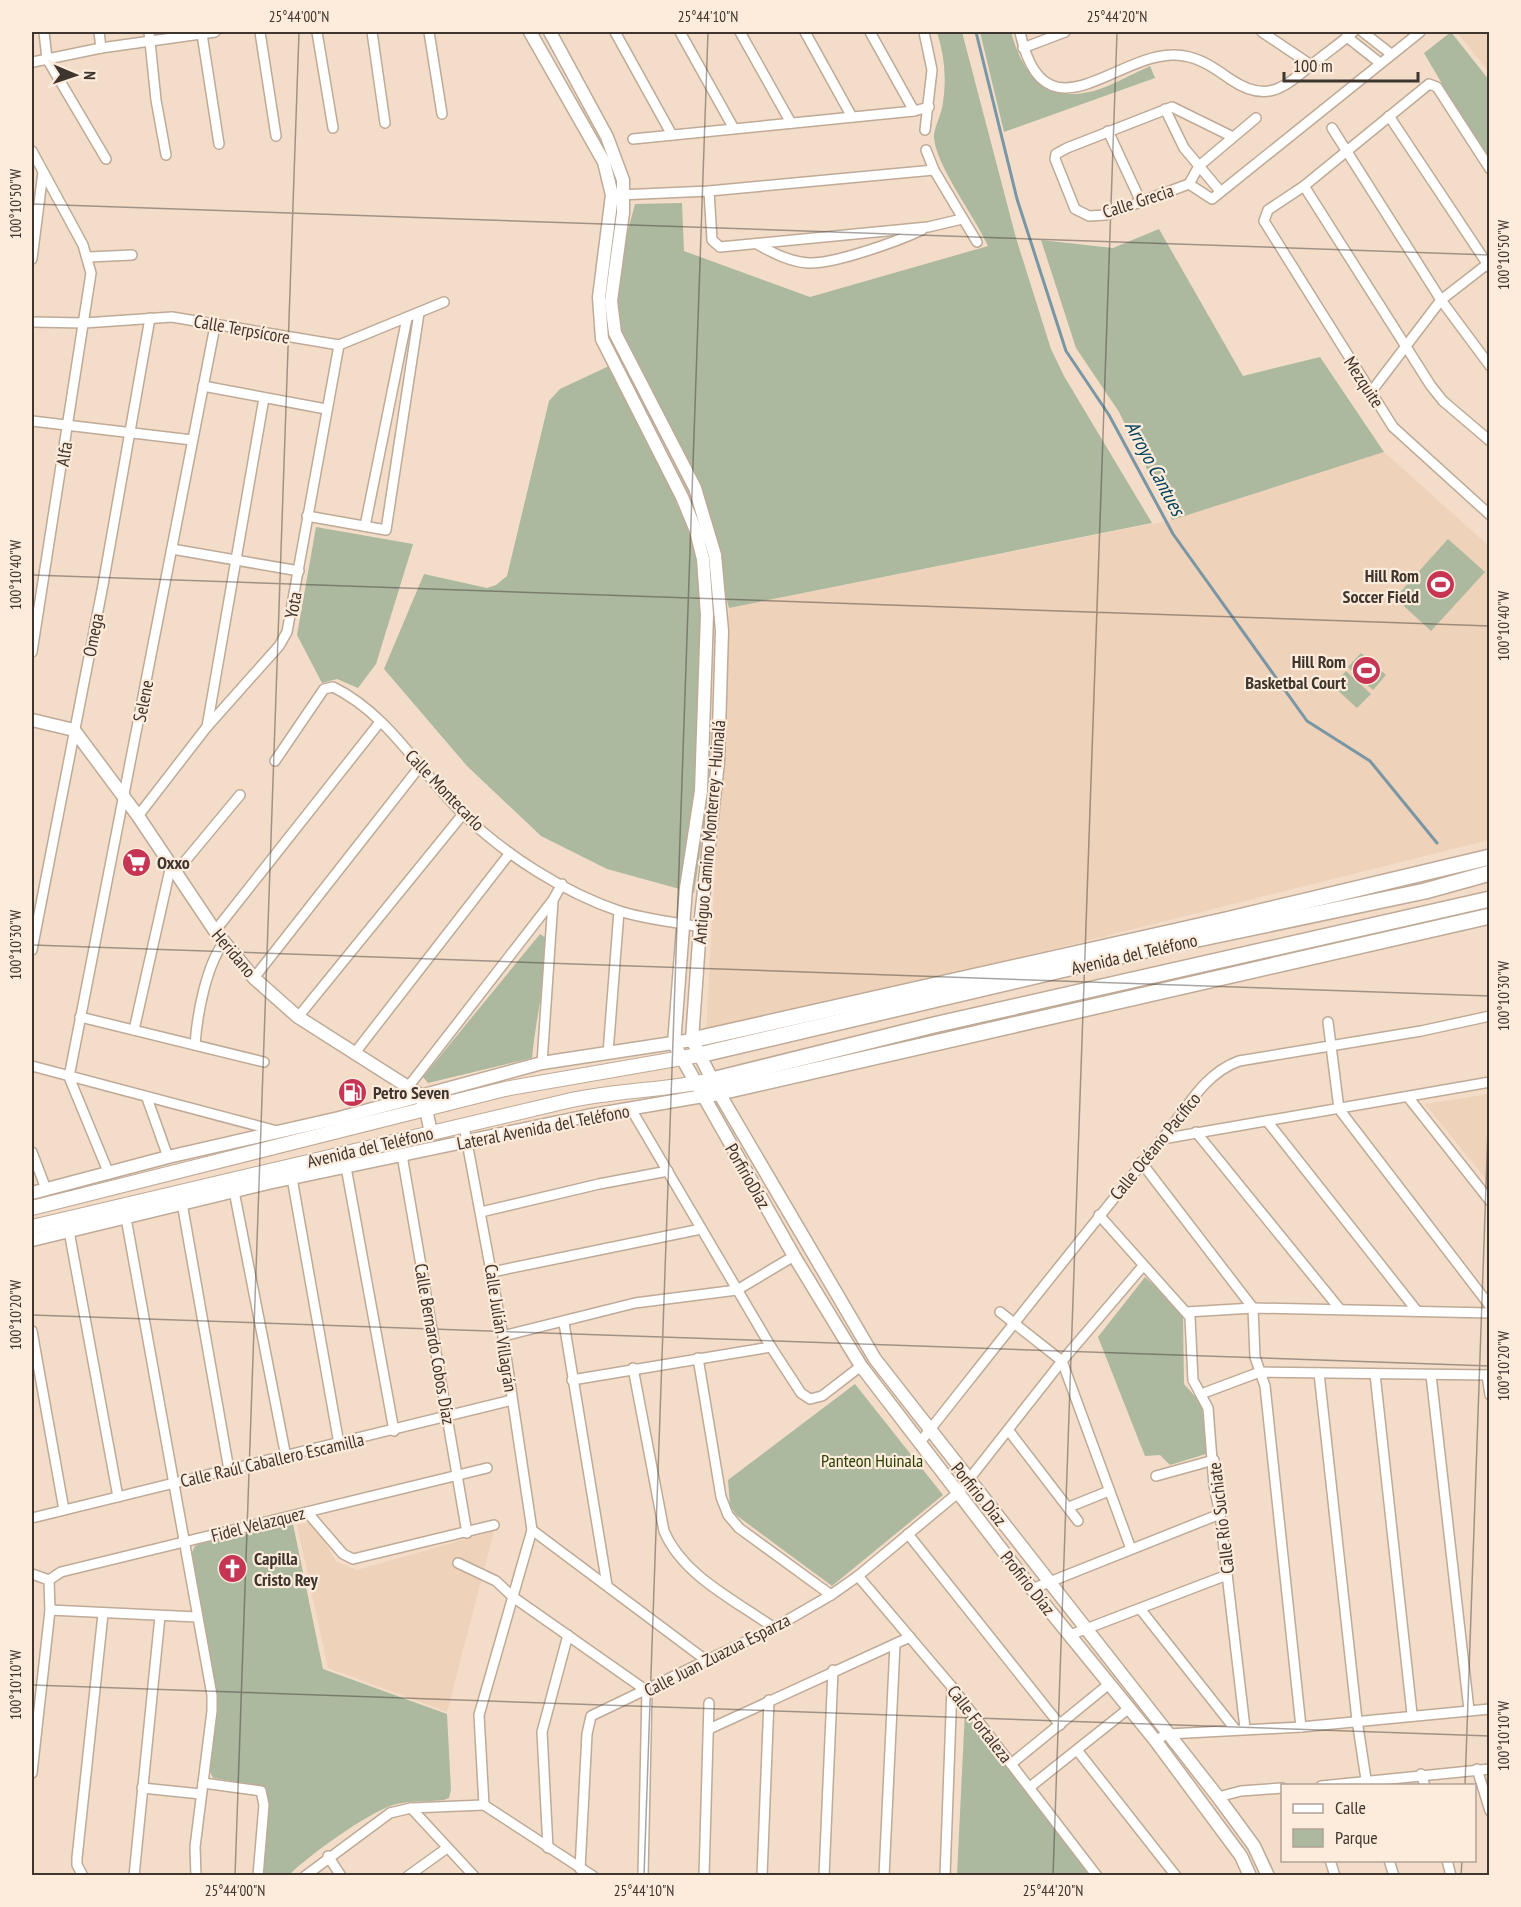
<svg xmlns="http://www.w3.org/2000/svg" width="1521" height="1907" viewBox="0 0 1521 1907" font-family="'PT Sans Narrow',sans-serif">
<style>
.built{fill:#eed2b9}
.green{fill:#acb99f}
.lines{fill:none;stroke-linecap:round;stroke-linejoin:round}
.stream{stroke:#7896a5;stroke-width:3}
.minor-casing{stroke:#beaa97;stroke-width:12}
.tertiary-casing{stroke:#beaa97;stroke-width:15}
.secondary-casing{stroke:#beaa97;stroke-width:16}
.primary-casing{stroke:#beaa97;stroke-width:18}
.minor{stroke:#fff;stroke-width:9}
.tertiary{stroke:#fff;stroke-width:12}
.secondary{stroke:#fff;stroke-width:14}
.primary{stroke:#fff;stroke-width:15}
.ticks{fill:none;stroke:#3e352e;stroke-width:1.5;stroke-opacity:0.45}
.labels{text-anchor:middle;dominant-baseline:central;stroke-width:4.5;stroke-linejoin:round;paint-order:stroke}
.street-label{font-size:18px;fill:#3e352e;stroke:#fdebdb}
.poi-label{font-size:18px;font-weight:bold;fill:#3e352e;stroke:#fdebdb;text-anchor:start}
.park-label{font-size:18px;fill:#273f00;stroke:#fdebdb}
.water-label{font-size:20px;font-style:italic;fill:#01415b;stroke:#fdebdb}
.neatline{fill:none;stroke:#3e352e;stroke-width:2}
.ticks-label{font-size:15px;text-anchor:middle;fill:#3e352e}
</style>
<rect width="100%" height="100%" fill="#f3ddc9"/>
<!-- built -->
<g class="built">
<polygon points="1457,32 1489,32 1489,72"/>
<polygon points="1384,452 1489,546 1489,840 706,1036 729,608 1172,520"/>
<polygon points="1489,1094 1490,1094 1489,1183 1425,1104"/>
<polygon points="312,1522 337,1562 357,1570 494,1531 447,1712 328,1668 297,1525"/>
</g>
<!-- green -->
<g class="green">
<path d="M937 32H962L1016 238 1051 349 1064 376 1152 523 729 608 711 538 613 341 620 228 628 230 635 204 682 203 684 251 810 297 988 246C976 218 933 162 934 135 935 126 940 117 942 108 947 82 945 57 937 32Z"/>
<path d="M980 32H1011C1023 74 1044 104 1094 91 1113 85 1132 74 1150 66L1155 78 1004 132Z"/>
<polygon points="1451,32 1489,80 1489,164 1424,53"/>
<polygon points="1159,229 1243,376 1320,357 1384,452 1172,520 1119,412 1076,348 1041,240 1113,248"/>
<polygon points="609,366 657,457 699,556 712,616 709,793 694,893 607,869 541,836 467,766 384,669 424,574 487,588 496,585 507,576 549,401 560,389"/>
<polygon points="316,527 413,544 376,664 358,688 337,679 322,683 297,635"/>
<polygon points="1448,539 1485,572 1431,631 1395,598"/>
<polygon points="1361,653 1386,675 1373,690 1348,667"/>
<polygon points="1346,671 1371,694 1357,708 1333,686"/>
<path d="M540 934 549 940C545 980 536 1018 532 1058L428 1083 423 1077Z"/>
<polygon points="1145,1277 1183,1313 1184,1384 1201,1403 1209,1453 1170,1465 1160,1455 1145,1456 1098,1337"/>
<polygon points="855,1384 943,1495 832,1586 736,1515 730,1506 728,1480"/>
<path d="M293 1524 323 1669 447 1714 451 1790 449 1798 444 1800C428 1802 409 1800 393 1805 366 1814 309 1855 289 1875H262L260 1863 267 1789 263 1786 213 1778 209 1770 216 1713 214 1688 192 1552 195 1546 201 1543Z"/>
<polygon points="965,1710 1095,1875 957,1875"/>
</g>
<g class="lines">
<!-- stream -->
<polyline class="stream" points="976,32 1017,199 1066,351 1109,415 1173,534 1307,721 1370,761 1437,843"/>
<defs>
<g id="minor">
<polyline points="44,32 47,59 106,159"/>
<polyline points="99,32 101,48"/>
<polyline points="149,32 156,100 166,155"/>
<polyline points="260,32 276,136"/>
<polyline points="317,32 333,128"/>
<polyline points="372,32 385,123"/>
<polyline points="429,32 442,114"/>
<polyline points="615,32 672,135"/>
<polyline points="680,32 733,127"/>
<polyline points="740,32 791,123"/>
<polyline points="805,32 852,117"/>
<polyline points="870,32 914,111"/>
<polyline points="924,32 932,70 925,130"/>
<path d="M1020 32C1043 142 1114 56 1172 55 1195 54 1213 67 1230 79 1268 105 1285 86 1314 63 1327 52 1341 43 1353 32"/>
<polyline points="1262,32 1311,65"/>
<polyline points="1363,32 1391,54"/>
<polyline points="1347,33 1347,37 1380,63"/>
<polyline points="202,34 219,144"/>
<polyline points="1023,48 1065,32"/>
<polyline points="33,62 101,48 215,32"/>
<polyline points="1165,109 1184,148 1220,191"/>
<polyline points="1389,116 1490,268"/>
<polyline points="1332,128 1441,300 1490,366"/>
<polyline points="1108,131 1141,202"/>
<polyline points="1233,137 1172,107 1067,148 1056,154 1055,159 1075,209 1089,216 1105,215 1189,184 1199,166 1256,118"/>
<polyline points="633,139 914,111 929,107"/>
<polyline points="926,150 934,170 977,242"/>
<polyline points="32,151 83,245 91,273 32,652"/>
<polyline points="1490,169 1437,87 1429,84 1304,186 1268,210 1264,221 1393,427 1490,515"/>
<polyline points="1189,184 1212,199 1420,32"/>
<polyline points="1304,186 1431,386 1443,401 1490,441"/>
<polyline points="709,191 712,240 720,247 928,227 962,219"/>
<polyline points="619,195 709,191 934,170"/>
<path d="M757 244C773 253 790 262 809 263 835 264 898 241 922 230"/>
<polyline points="89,257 132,255"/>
<polyline points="32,259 43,172"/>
<polyline points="32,322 84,323 172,317 339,345 444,302"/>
<polyline points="203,386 326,409"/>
<polyline points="1371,392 1441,300 1490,262"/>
<polyline points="32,421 192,440"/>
<polyline points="307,516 386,530 419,313"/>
<polyline points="365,526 407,318"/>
<polyline points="172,549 299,571"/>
<polyline points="207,727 264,398"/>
<path d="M275 761 324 689 333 687C389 714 421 774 464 815 506 855 563 892 619 911 644 919 674 922 700 927"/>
<polyline points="138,816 206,728 279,646 287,632 339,345"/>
<polyline points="176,872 240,795"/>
<polyline points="215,931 380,722"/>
<polyline points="32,950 103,585 150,318"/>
<polyline points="254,978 421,765"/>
<polyline points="80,1017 264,1062"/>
<polyline points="298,1017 463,814"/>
<polyline points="1328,1022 1339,1109 1490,1306"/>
<polyline points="134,1030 171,865"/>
<path d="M195 1045C197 1015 206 966 224 942"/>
<polyline points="608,1053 619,911"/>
<polyline points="354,1054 510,853"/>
<polyline points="542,1063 553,901"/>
<polyline points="32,1066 277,1131"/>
<polyline points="408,1087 553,900 562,884"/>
<polyline points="1408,1097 1490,1201"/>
<polyline points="147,1098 168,1157"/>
<polyline points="631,1109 771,1347 801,1393 810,1399 822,1396 861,1366"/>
<polyline points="1267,1121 1417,1311"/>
<polyline points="464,1126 503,1336 532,1530 479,1715 484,1805"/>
<polyline points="1196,1132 1339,1308"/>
<polyline points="1162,1139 1490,1082"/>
<polyline points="32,1152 46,1189"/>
<polyline points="402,1155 467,1533"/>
<polyline points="1141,1162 1253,1308 1255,1357 1265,1386 1301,1727"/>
<polyline points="346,1167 394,1431"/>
<polyline points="109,1174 69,1077 215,326"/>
<polyline points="292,1178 339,1444"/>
<polyline points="234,1191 286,1457"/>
<polyline points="182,1203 229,1470"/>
<polyline points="481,1212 599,1184 668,1171"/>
<polyline points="1099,1215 1190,1317 1193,1380 1208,1408 1214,1486 1220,1514 1245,1728"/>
<polyline points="126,1218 212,1695 212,1711 195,1847 196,1876"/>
<polyline points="69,1231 118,1497"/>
<polyline points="492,1272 701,1229"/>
<polyline points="1000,1312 1062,1361 1131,1549"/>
<polyline points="1187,1312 1253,1308 1490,1313"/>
<polyline points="564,1323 607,1585"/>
<polyline points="32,1331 64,1510"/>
<polyline points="503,1336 635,1303 737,1290 794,1256"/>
<polyline points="698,1358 721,1497 728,1515 739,1528 831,1595"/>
<path d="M633 1368 664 1531C683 1576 735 1600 774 1628"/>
<polyline points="1319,1373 1357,1720 1367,1786"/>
<polyline points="1375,1374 1412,1714"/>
<polyline points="1431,1375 1469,1710"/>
<polyline points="1487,1375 1490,1395"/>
<polyline points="572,1380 771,1347"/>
<polyline points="1201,1394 1260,1372 1490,1375"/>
<polyline points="1009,1431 1078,1521"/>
<path d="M921 1441C1001 1340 1081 1238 1163 1138 1186 1110 1203 1074 1239 1061L1421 1031 1490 1016"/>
<polyline points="1156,1476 1214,1460"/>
<polyline points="1069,1507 1109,1491"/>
<polyline points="307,1512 343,1554 353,1559 494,1525"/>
<polyline points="32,1518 512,1400"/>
<polyline points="532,1530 707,1661"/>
<polyline points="908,1534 1060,1725"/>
<polyline points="458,1563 496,1581 513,1597 647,1691 643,1876"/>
<polyline points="32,1574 49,1580"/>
<polyline points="858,1576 952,1687 1097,1876"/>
<polyline points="49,1580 61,1572 487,1468"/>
<polyline points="1032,1589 1220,1514"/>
<polyline points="50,1610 197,1617"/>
<polyline points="1141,1610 1235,1729"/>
<polyline points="1070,1635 1227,1575"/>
<polyline points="709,1729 910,1637"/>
<polyline points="1155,1740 1168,1734 1301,1727 1490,1709"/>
<polyline points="1077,1750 1176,1876"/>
<polyline points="1011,1764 1109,1684"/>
<polyline points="1477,1769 1490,1811"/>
<polyline points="32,1773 50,1610 49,1580"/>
<polyline points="1421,1774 1425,1786"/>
<polyline points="203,1783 261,1791 264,1805 258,1876"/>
<polyline points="1321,1786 1490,1769"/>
<polyline points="1030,1787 1128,1709"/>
<polyline points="142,1788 201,1794"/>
<polyline points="1218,1797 1241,1791 1282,1788"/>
<polyline points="484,1805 593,1876"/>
<polyline points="411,1808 474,1876"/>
<polyline points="548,1848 542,1732 568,1635"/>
<polyline points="328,1856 341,1876"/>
<polyline points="1330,1860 1335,1876"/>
<polyline points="1389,1860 1394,1876"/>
<polyline points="1447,1860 1451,1876"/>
<polyline points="580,1869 587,1734 591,1716 774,1628 831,1595 858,1576 959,1492 1062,1361 1143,1266"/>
<polyline points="83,1876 77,1865 77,1858 103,1614"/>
<polyline points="134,1876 160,1616"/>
<polyline points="305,1876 390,1813 411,1808 484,1805"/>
<polyline points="408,1876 447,1848"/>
<polyline points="704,1876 709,1703"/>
<polyline points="762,1876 769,1700"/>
<polyline points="824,1876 833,1670"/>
<polyline points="884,1876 895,1644"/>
<polyline points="945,1876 952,1687"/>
</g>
<g id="tertiary">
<polyline points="530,32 604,162 612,195 599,297 602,339 682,497 696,531 703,559 707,615 701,791 686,888 674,1044 794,1256 861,1366 1032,1589 1155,1740 1241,1856 1250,1876"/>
<polyline points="550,32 607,137 623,180 623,213 611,301 615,333 695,488 715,555 722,631 718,762 700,927 692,1040 719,1093 875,1359 1218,1797 1254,1846 1268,1876"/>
<polyline points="32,720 74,730 138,816 215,931 254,978 298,1017 419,1094 426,1109 431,1133"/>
<polyline points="32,1193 168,1157 339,1118 542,1063 692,1040"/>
<polyline points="32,1240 268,1183 587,1116 703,1096"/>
</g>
<g id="secondary">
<polyline points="32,1208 505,1089 699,1055"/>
<path d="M32 1227C208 1184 387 1145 563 1102 612 1090 663 1091 712 1080"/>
</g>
<g id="primary">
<polyline points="692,1040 1226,920 1490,857"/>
<polyline points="699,1055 1150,949 1425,891 1490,873"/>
<polyline points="712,1080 934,1025 1490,899"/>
<polyline points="703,1096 1490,916"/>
</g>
</defs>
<!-- minor casing -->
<use href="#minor" class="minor-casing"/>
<!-- tertiary casing -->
<use href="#tertiary" class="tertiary-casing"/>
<!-- secondary casing -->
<use href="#secondary" class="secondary-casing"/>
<!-- primary casing -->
<use href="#primary" class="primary-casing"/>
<!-- minor -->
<use href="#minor" class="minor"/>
<!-- tertiary -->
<use href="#tertiary" class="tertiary"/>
<!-- secondary -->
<use href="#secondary" class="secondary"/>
<!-- primary -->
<use href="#primary" class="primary"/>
</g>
<!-- ticks -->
<path class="ticks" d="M32 204 1490 255M32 575 1490 626M32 945 1490 996M32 1315 1490 1366M32 1685 1490 1736M1465 1786 1490 1071M235 1876 299 32M644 1876 708 32M1053 1876 1117 32M1461 1876 1462 1860"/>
<!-- icons -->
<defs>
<symbol id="stadium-disc" viewBox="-11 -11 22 22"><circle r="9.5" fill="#c63654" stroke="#fdebdb"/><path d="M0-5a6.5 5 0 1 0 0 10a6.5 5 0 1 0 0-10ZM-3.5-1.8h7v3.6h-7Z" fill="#fff"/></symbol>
<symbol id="supermarket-disc" viewBox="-11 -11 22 22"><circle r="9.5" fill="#c63654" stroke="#fdebdb"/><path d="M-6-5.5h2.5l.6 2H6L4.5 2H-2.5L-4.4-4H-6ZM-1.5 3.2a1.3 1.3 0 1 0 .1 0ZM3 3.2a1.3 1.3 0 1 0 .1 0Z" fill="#fff"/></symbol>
<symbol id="fuel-disc" viewBox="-11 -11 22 22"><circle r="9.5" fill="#c63654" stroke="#fdebdb"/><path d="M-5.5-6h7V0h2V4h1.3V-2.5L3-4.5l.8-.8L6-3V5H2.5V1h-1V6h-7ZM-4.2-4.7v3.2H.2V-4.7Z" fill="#fff"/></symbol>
<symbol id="church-disc" viewBox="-11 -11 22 22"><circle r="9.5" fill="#c63654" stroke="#fdebdb"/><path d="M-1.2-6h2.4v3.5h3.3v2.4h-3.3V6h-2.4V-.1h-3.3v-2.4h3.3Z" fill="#fff"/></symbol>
</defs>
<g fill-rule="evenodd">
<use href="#stadium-disc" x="1424" y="568" width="33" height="33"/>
<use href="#stadium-disc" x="1350" y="654" width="33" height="33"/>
<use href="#supermarket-disc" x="120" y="846" width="33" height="33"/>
<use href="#fuel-disc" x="336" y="1076" width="33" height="33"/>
<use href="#church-disc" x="216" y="1552" width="33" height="33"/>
</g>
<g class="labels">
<!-- street labels -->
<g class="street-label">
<text transform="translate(1138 201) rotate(-18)">Calle Grecia</text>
<text transform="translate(242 329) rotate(10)">Calle Terpsícore</text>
<text transform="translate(1364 382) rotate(57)">Mezquite</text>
<text transform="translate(64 454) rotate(-81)">Alfa</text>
<text transform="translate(293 605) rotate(-79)">Yota</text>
<text transform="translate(93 635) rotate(-79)">Omega</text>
<text transform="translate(143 701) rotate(-79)">Selene</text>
<text transform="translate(445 790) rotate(46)">Calle Montecarlo</text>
<text transform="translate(709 832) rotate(-85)">Antiguo Camino Monterrey - Huinalá</text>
<text transform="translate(234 953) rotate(50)">Heridano</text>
<text transform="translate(1134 954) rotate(-13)">Avenida del Teléfono</text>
<text transform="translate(543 1127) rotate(-11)">Lateral Avenida del Teléfono</text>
<text transform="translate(1155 1146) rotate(-51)">Calle Océano Pacífico</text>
<text transform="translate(370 1147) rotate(-13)">Avenida del Teléfono</text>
<text transform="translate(748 1176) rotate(60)">PorfirioDíaz</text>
<text transform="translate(501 1328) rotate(81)">Calle Julián Villagrán</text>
<text transform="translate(435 1344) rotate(80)">Calle Bernardo Cobos Díaz</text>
<text transform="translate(272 1460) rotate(-13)">Calle Raúl Caballero Escamilla</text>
<text transform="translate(979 1494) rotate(51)">Porfirio Díaz</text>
<text transform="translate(1221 1518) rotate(-97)">Calle Río Suchiate</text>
<text transform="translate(258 1524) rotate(-14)">Fidel Velazquez</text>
<text transform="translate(1028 1583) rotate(52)">Profirio Díaz</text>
<text transform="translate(717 1655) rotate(-27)">Calle Juan Zuazua Esparza</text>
<text transform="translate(980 1724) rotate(52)">Calle Fortaleza</text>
</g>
<!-- poi labels -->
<g class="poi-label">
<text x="1419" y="575" text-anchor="end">Hill Rom<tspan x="1419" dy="21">Soccer Field</tspan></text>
<text x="1346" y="661" text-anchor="end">Hill Rom<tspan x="1346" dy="21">Basketbal Court</tspan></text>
<text x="157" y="862">Oxxo</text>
<text x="373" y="1092">Petro Seven</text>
<text x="254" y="1558">Capilla<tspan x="254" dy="21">Cristo Rey</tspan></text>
</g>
<!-- park labels -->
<g class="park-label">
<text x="872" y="1460">Panteon Huinala</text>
</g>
<!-- water labels -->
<g class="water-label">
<text transform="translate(1155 468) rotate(62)">Arroyo Cantues</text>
</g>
</g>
<!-- border -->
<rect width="1521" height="1907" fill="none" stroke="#fdebdb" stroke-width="66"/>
<!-- legend -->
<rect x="1281" y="1784" width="195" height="78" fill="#fdebdb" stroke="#b1a296" stroke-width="1.5"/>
<rect x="1293" y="1804" width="30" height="9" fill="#ffffff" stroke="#b1a296" stroke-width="1.5"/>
<text x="1335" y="1814" font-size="18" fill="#3e352e">Calle</text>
<rect x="1293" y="1829" width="30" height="18" fill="#acb99f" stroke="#b1a296" stroke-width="1.5"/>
<text x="1335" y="1844" font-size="18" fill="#3e352e">Parque</text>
<!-- north arrow -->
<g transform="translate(75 75) rotate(92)" stroke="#fdebdb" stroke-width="4.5" paint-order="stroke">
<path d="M0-4.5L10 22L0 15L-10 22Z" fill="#3e352e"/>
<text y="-9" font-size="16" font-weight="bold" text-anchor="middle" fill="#3e352e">N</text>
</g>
<!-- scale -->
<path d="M1284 72v9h134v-9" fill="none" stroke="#3e352e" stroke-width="3"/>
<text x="1293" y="72" font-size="18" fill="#3e352e" stroke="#fdebdb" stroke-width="4.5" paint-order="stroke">100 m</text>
<rect x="33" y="33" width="1455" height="1841" class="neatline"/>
<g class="ticks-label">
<text x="299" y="22">25°44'00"N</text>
<text x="708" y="22">25°44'10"N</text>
<text x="1117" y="22">25°44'20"N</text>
<text transform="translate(16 204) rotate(-90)" y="5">100°10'50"W</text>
<text transform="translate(1504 255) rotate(-90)" y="5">100°10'50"W</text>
<text transform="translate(16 575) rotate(-90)" y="5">100°10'40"W</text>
<text transform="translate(1504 626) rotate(-90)" y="5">100°10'40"W</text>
<text transform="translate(16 945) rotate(-90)" y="5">100°10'30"W</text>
<text transform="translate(1504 996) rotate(-90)" y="5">100°10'30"W</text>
<text transform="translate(16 1315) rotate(-90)" y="5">100°10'20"W</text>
<text transform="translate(1504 1366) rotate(-90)" y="5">100°10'20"W</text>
<text transform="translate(16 1685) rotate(-90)" y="5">100°10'10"W</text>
<text transform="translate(1504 1736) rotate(-90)" y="5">100°10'10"W</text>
<text x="235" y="1896">25°44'00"N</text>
<text x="644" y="1896">25°44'10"N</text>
<text x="1053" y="1896">25°44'20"N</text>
</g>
</svg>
